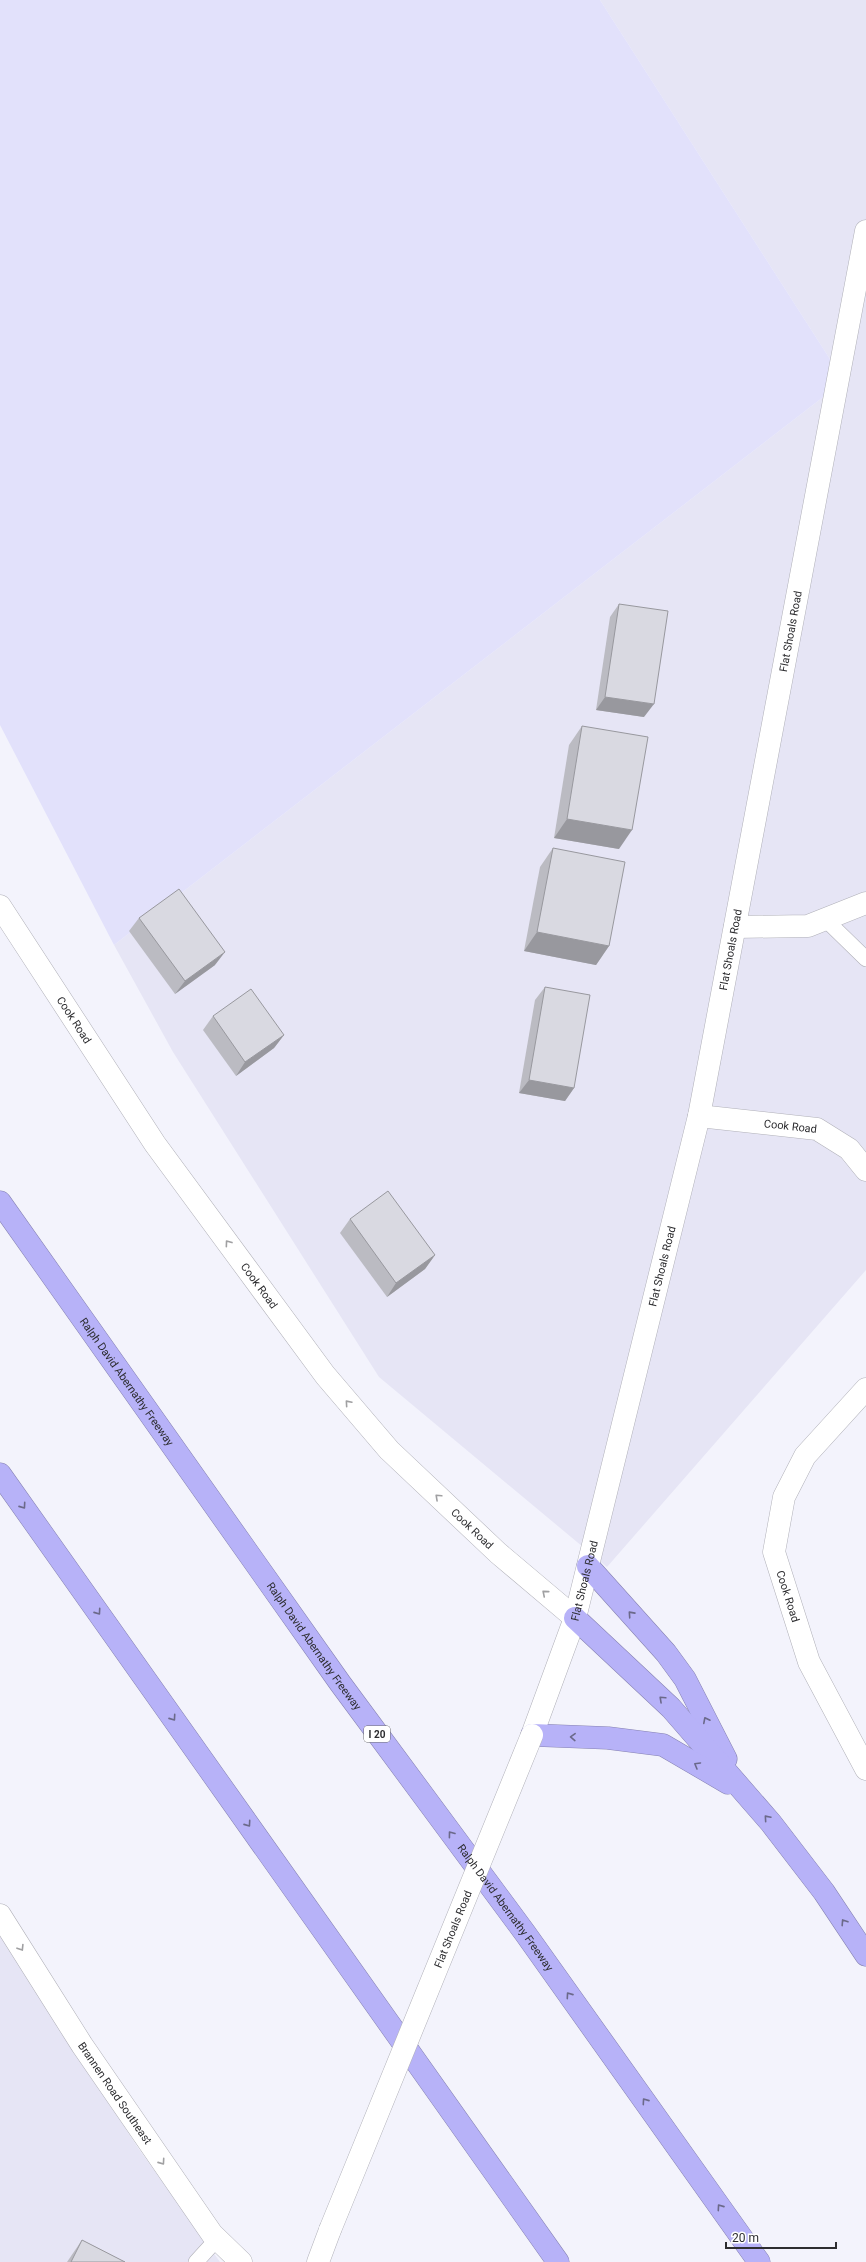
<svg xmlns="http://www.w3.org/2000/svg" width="866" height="2262" viewBox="0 0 866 2262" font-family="Roboto,sans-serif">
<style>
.built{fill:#e6e5f5}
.green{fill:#e2e1fb}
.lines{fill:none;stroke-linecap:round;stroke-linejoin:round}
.lane-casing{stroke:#b0b0b8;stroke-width:16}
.street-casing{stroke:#b0b0b8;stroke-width:23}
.secondary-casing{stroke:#b0b0b8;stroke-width:23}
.highway-casing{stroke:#8783b2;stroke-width:23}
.lane{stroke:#fff;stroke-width:15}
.street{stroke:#fff;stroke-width:22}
.secondary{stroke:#fff;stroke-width:22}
.highway{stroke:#b7b2f8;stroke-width:22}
.secondary-bridge-casing{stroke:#b0b0b8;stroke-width:23;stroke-linecap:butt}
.secondary-bridge{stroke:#fff;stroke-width:22}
.wall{fill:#bbbbc2}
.shaded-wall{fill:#98989e}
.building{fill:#d9d9e1;stroke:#98989e}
.oneway{stroke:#a0a0a2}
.oneway2{stroke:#6b698a}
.labels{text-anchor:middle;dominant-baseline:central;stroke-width:3;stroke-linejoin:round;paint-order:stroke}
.shield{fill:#fff;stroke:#6c6c6e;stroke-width:1}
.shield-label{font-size:10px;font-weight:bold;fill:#2d2d30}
.street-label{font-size:11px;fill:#2d2d30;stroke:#fff}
</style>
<rect width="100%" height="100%" fill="#f3f3fc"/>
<!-- built -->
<g class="built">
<polygon points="600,0 866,0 866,1270 607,1567 379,1377 173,1052 114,945 844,381"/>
<polygon points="0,1935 138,2148 220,2262 0,2262"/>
</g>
<!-- green -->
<polygon class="green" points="0,0 600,0 844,381 114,945 0,725"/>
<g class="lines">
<defs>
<g id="lane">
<polyline points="825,919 866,959"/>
<polyline points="196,2262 217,2239"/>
</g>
<g id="street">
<polyline points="735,927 808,926 866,903"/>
<path id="s1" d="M699 1116 817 1129 849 1149 866 1170"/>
<path id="s2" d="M866 1389 805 1456 784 1497 774 1552 809 1662 866 1769"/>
</g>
<g id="secondary">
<path id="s3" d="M0 906 155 1144 325 1375 389 1450 498 1553 575 1618"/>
<path id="s4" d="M532 1735 575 1618 699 1116 866 231"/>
<path id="s5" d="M0 1915 82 2045 212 2234 241 2262"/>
<polyline points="318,2262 330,2230"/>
</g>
<g id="highway">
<path id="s6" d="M0 1202 340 1683 525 1933 759 2262"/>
<polyline points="0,1474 558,2262"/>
<polyline points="588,1566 666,1653 685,1679 726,1759"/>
<polyline points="575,1618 671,1708 771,1823 824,1892 866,1955"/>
<polyline points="532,1735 608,1738 663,1745 728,1783"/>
</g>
</defs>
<!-- lane casing -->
<use href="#lane" class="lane-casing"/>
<!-- street casing -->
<use href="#street" class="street-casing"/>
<!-- secondary casing -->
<use href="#secondary" class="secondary-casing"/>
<!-- highway casing -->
<use href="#highway" class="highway-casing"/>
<!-- lane -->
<use href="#lane" class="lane"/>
<!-- street -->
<use href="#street" class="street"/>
<!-- secondary -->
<use href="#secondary" class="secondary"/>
<!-- highway -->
<use href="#highway" class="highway"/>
<defs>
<g id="secondary-bridge">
<path id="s7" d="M330 2230 532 1735"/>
</g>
</defs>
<!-- secondary-bridge casing -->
<use href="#secondary-bridge" class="secondary-bridge-casing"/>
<!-- secondary-bridge -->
<use href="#secondary-bridge" class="secondary-bridge"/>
</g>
<!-- wall -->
<g class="wall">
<polygon points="619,604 644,717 596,710 610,617"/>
<polygon points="582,726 619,849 554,838 569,745"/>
<polygon points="553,848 609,946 596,965 524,951 540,867"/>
<polygon points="139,918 215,965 175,994 129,931"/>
<polygon points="545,987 574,1088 565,1101 519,1093 535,1000"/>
<polygon points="213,1016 284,1035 274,1048 236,1076 203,1030"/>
<polygon points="350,1219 435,1255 425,1269 387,1297 340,1233"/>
<polygon points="82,2240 125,2262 67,2262"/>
</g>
<!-- shaded-wall -->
<g class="shaded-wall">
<polygon points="605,697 654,704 644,717 596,710"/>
<polygon points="567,819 632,830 619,849 554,838"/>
<polygon points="537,932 609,946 596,965 524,951"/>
<polygon points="225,952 215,965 175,994 185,981"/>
<polygon points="284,1035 274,1048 236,1076 245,1062"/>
<polygon points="529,1080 574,1088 565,1101 519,1093"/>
<polygon points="435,1255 425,1269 387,1297 396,1283"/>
</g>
<!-- building -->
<g class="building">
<polygon points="619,604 668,611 654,704 605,697"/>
<polygon points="582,726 648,737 632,830 567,819"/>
<polygon points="553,848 625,862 609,946 537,932"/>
<polygon points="179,889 225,952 185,981 139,918"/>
<polygon points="545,987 590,995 574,1088 529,1080"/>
<polygon points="251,989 284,1035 245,1062 213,1016"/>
<polygon points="388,1191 435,1255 396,1283 350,1219"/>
<polygon points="82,2240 125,2262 71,2262"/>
</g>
<!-- one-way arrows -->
<defs><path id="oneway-chevron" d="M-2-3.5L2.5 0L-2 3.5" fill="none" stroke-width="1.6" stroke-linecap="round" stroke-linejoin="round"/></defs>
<g class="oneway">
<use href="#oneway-chevron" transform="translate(228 1243) rotate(-126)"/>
<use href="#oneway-chevron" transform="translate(348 1403) rotate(-131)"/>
<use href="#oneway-chevron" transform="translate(438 1497) rotate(-137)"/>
<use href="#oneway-chevron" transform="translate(545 1593) rotate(-140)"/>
<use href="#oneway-chevron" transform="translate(21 1948) rotate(58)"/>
<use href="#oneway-chevron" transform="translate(162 2162) rotate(55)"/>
</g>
<g class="oneway2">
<use href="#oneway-chevron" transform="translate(23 1506) rotate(55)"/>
<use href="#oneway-chevron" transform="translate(98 1612) rotate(55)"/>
<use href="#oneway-chevron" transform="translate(631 1614) rotate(-132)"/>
<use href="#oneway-chevron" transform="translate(662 1699) rotate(-137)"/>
<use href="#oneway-chevron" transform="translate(173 1718) rotate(55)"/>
<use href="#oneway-chevron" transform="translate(706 1720) rotate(-117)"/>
<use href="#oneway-chevron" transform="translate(573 1737) rotate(-178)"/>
<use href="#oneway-chevron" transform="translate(697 1765) rotate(-150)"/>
<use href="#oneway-chevron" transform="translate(767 1818) rotate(-131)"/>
<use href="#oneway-chevron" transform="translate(248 1824) rotate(55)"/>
<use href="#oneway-chevron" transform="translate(451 1834) rotate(-127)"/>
<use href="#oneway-chevron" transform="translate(844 1922) rotate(-123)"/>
<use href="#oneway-chevron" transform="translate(569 1995) rotate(-125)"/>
<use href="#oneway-chevron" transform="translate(645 2101) rotate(-125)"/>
<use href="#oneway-chevron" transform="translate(720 2207) rotate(-125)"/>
</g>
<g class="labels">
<!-- shield labels -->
<rect class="shield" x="364" y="1726" width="26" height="16" rx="3"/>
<g class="shield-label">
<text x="377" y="1734">I 20</text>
</g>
<!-- street labels -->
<g class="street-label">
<text stroke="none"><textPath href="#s4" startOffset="1135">Flat Shoals Road</textPath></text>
<text stroke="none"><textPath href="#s4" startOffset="811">Flat Shoals Road</textPath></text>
<text stroke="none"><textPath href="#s3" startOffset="136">Cook Road</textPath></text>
<text stroke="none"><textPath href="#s1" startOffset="92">Cook Road</textPath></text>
<text stroke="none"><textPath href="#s4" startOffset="487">Flat Shoals Road</textPath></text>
<text stroke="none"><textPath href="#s3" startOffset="460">Cook Road</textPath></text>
<text stroke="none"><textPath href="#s6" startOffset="220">Ralph David Abernathy Freeway</textPath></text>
<text stroke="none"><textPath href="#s3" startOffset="784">Cook Road</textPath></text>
<text stroke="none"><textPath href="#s4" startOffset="163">Flat Shoals Road</textPath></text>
<text stroke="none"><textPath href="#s2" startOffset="239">Cook Road</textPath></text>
<text stroke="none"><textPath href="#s6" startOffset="544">Ralph David Abernathy Freeway</textPath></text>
<text stroke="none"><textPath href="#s6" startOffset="868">Ralph David Abernathy Freeway</textPath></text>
<text stroke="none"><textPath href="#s7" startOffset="325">Flat Shoals Road</textPath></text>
<text stroke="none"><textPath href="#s5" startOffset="212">Brannen Road Southeast</textPath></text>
</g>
</g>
<!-- scale -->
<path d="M726 2242v6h110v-6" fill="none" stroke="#2d2d30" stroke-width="2"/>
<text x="732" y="2242" font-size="12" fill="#2d2d30" stroke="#ffffff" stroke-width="3" paint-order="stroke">20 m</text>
</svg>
